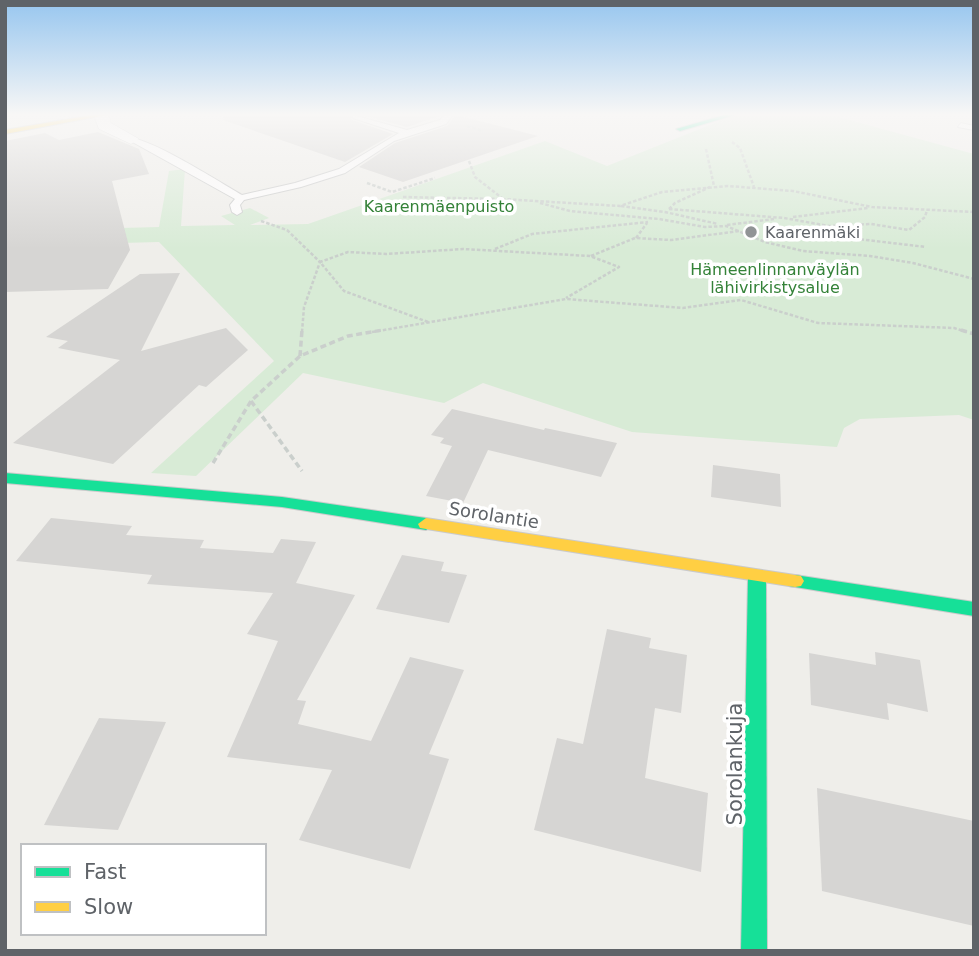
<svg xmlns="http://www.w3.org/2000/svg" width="979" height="956" viewBox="0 0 979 956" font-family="'DejaVu Sans',sans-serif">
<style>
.green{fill:#d8ebd6}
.building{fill:#d6d5d3}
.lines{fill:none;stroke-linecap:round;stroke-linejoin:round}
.lane-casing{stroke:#cbcccc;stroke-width:2}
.street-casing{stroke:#cbcccc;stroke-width:1}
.fast-casing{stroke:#cacacb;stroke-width:2}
.slow-casing{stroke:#cacacb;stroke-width:2}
.path-far1{stroke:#cacfcc;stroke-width:2.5;stroke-dasharray:3.5 2;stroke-linecap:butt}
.path{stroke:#cacfcc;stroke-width:3.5;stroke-dasharray:6 3.5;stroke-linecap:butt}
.lane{fill:#fdfcfc;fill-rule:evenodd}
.street{fill:#fdfcfc;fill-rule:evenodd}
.fast{fill:#16e098;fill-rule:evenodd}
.slow{fill:#ffcf43;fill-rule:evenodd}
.poi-dot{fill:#919496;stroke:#fff;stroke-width:2.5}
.labels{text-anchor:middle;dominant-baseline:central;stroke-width:7;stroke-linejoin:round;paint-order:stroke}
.far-park-label{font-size:16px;fill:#348238;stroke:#fff}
.far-poi-label{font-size:16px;fill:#5f6368;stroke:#fff;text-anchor:start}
.street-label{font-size:18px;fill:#5f6368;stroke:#fff}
.near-street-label{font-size:21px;fill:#5f6368;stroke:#fff}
</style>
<rect width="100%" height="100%" fill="#efeeea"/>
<!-- green -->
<polygon class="green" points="735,115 831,115 974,154 974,420 959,415 860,419 844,428 837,447 632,432 483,383 444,403 303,373 196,476 151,473 274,361 159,242 5,246 5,231 159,227 169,171 185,169 181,226 235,225 221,216 250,208 269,218 250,225 308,224 545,141 607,166"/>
<!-- building -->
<g class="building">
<polygon points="224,115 351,115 352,120 393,134 345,162 223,120"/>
<polygon points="362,115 442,115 407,127"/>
<polygon points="456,115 538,136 403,182 359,167 395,143 447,126"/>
<polygon points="98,132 139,149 149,174 112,181 130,250 108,289 5,292 5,141 45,133 59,140"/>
<polygon points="180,273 141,351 226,328 248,350 206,387 199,385 113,464 13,443 120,360 58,348 68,341 46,337 140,274"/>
<polygon points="452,409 544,430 545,428 617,443 601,477 488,450 463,503 426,496 452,446 440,443 444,438 431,435"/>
<polygon points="713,465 780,474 781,507 711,497"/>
<polygon points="51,518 132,526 126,535 204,540 200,548 273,553 281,539 316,542 296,583 355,595 297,700 306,701 298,724 371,741 410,657 464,670 429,754 449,759 410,869 299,840 332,770 227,757 278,641 247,634 273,593 147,584 152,575 16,561"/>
<polygon points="402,555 444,562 441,571 467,575 449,623 376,609"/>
<polygon points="607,629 651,638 649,648 687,655 681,713 655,708 645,778 708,793 701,872 534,830 557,738 583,744"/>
<polygon points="875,652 920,660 928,712 887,703 889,720 811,705 809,653 876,665"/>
<polygon points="99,718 166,722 118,830 44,825"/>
<polygon points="817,788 974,821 974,926 822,891"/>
</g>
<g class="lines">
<defs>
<g id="lane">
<path d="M353 115 407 130 440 120 445 115H453L446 124 394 141 345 173 301 187 244 200 240 205 242 212 237 215 232 212 230 205 235 199 127 139C142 132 224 185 242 195L295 183 339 169 399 133 353 118Z"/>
<polygon points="961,123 974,126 974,130 958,127"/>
</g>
<polygon id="street" points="94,115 108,115 111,123 139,139 131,144 99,129"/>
<g id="fast">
<polygon points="724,115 735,115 680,131 676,129"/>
<polygon points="5,473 282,497 426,518 434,524 426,530 282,507 5,483"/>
<polygon points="757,571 763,573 766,577 767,951 741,951 748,577 751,573"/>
<polygon points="795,575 974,602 974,616 789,586 786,581 789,576"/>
</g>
<g id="slow">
<polygon points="91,115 106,115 5,134 5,130"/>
<polygon points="426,518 795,575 801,576 804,581 801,586 795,587 420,528 418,524"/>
</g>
</defs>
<!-- lane casing -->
<use href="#lane" class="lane-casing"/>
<!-- street casing -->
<use href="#street" class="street-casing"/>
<!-- fast casing -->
<use href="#fast" class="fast-casing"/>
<!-- slow casing -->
<use href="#slow" class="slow-casing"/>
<!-- path-far1 -->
<g class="path-far1">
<polyline points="467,126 483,131"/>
<polyline points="732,142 740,148 754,187"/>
<polyline points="706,149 714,186"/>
<polyline points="469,161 475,177 502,198"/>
<polyline points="367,183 392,192 435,178"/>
<polyline points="403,197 502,199 620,206 662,192 728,186 793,191 872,207 974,212"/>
<polyline points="540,203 570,211 659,219 705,227 726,226 765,242 803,251 870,256 913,263 974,279"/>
<polyline points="621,206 665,212 718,224"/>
<polyline points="669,209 784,218 829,226 871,224 909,230 925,217 927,210"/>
<polyline points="669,209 675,203 710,187"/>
<polyline points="793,217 868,208"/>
<polyline points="261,221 287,230 320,262 304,307 302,332"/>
<polyline points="727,225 774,219"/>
<polyline points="830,227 858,239 926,247"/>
<polyline points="636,238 647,223"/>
<polyline points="495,249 532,234 648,222"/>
<polyline points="591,256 635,238 671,240 739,231"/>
<polyline points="428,322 344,291 320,262 348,252 386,254 463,249 590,256 619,267 566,298"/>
<polyline points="372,332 566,299 683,308 741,300 818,323 954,328 967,332"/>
</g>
<!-- path -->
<g class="path">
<polyline points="961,330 974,334"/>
<polyline points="300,356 302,330"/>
<polyline points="251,401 302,471"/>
<polyline points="213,463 251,401 300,356 348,336 383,330"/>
</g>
<!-- lane -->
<use href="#lane" class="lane"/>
<!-- street -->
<use href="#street" class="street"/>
<!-- fast -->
<use href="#fast" class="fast"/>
<!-- slow -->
<use href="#slow" class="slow"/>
</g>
<!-- sky -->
<linearGradient id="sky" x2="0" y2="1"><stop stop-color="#97c6ef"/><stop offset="0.46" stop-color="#f8f7f6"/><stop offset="1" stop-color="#f8f7f6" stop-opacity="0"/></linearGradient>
<rect width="979" height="249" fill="url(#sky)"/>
<!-- markers -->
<circle class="poi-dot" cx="751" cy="232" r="7"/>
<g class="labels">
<!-- far-park labels -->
<g class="far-park-label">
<text x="439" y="206">Kaarenmäenpuisto</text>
<text x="775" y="269">Hämeenlinnanväylän<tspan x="775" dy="18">lähivirkistysalue</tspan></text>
</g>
<!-- far-poi labels -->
<g class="far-poi-label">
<text x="765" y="232">Kaarenmäki</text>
</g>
<!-- street labels -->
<g class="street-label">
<text transform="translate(494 515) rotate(9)">Sorolantie</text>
</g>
<!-- near-street labels -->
<g class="near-street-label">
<text transform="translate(735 764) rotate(-90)">Sorolankuja</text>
</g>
</g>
<!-- border -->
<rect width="979" height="956" fill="none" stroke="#5f6368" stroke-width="14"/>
<!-- legend -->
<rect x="21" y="844" width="245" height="91" fill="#ffffff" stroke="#bfc1c3" stroke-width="2"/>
<rect x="35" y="867" width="35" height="10" fill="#16e098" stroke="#bfc1c3" stroke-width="2"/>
<text x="84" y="879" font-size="21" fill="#5f6368">Fast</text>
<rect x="35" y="902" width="35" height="10" fill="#ffcf43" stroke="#bfc1c3" stroke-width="2"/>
<text x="84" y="914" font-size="21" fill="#5f6368">Slow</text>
</svg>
